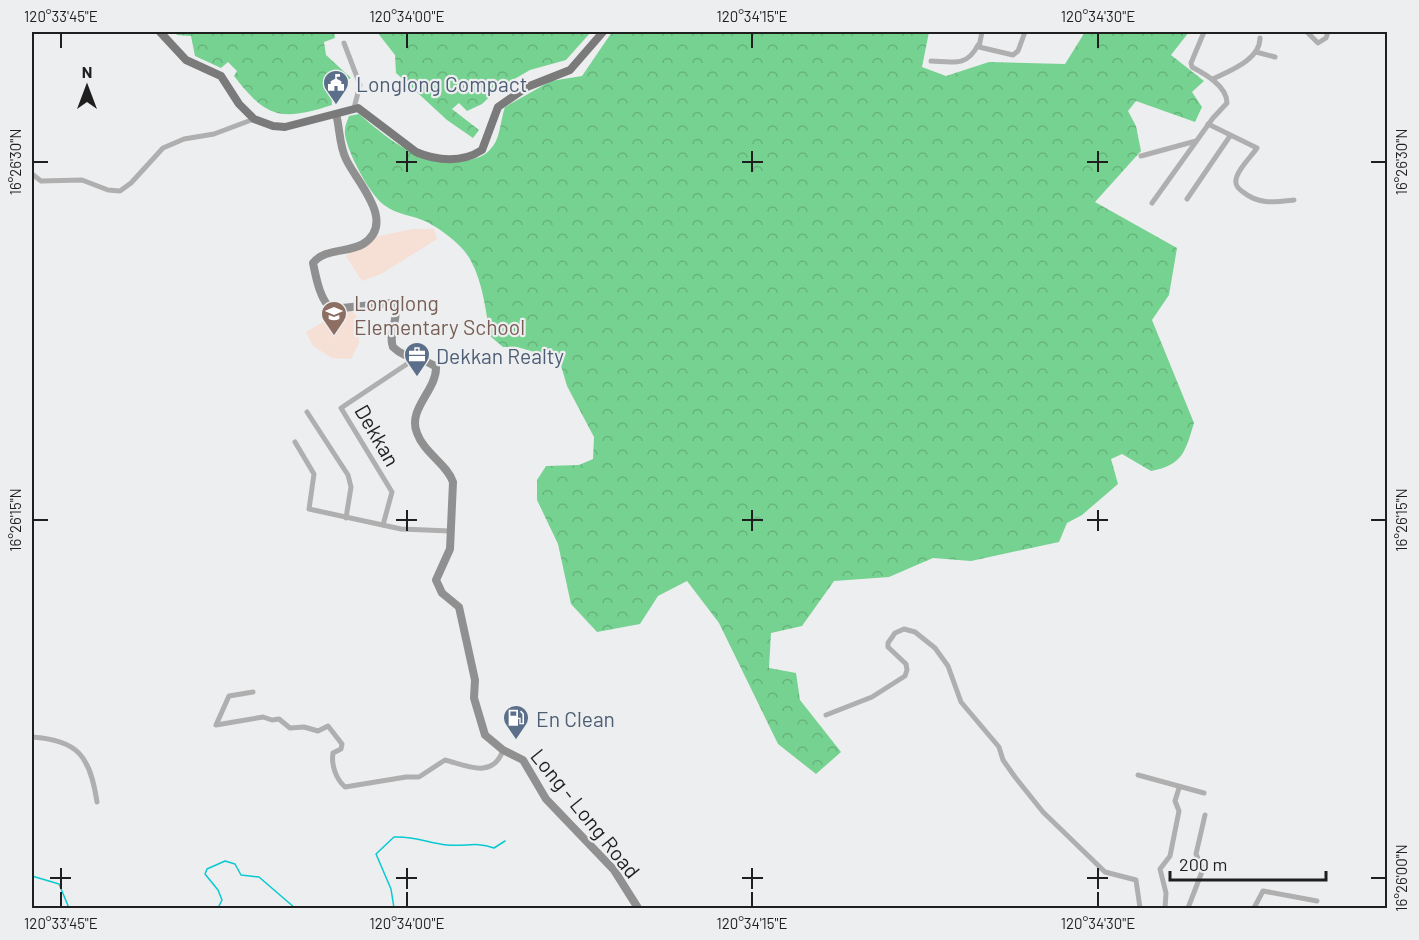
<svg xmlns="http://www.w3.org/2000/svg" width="1419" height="940" viewBox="0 0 1419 940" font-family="Barlow,sans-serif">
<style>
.education{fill:#f6dfd4}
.forest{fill:url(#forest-crowns)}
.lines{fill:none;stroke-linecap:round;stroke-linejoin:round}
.stream{stroke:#07cad0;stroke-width:1.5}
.street{stroke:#b0afb0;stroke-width:5}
.secondary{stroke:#919091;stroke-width:8}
.primary{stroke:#7b7a7b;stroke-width:8}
.ticks{fill:none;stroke:#1f1f20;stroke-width:2}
.labels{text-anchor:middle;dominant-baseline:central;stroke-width:4.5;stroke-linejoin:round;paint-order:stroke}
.service-label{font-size:21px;fill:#4e5e75;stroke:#edeef0;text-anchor:start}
.education-label{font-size:21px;fill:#785e54;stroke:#edeef0;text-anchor:start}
.street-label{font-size:21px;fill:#1f1f20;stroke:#edeef0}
.neatline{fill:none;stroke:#1f1f20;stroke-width:2}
.ticks-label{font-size:15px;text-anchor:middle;fill:#1f1f20}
</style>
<defs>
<pattern id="forest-crowns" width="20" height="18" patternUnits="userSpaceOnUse" patternTransform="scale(1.5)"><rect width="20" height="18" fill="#76d290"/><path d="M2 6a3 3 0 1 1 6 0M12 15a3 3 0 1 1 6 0" fill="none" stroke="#66b47c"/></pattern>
</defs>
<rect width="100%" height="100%" fill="#edeef0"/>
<!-- education -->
<g class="education">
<polygon points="413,229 434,229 437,239 381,274 362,281 346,256 375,237"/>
<polygon points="351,310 358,318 359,343 351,359 332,358 313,346 306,332 340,312"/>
</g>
<!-- forest -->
<g class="forest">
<path d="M175 32H334L335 38 324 42 326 55 351 78 331 88 332 105C282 121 267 119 234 76L237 71 228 62 221 68 195 56 191 36 177 35Z"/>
<polygon points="377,32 591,32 566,60 530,70 499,88 482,104 467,111 459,103 452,109 479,130 473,138 447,120 396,73 395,55"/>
<path d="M612 32H929L922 67 946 76 989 62 1065 64 1085 32H1189L1171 55 1204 81 1192 92 1202 107 1195 122 1136 101 1128 111 1136 126 1141 151 1095 202 1177 248 1169 295 1152 320 1194 423C1185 452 1183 465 1151 471L1122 454 1111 459 1118 484 1082 515 1067 523 1059 542 971 561 933 558 889 577 834 581 802 626 771 633 769 668 796 673 800 700 841 752 816 774 778 744 719 623 687 581 658 596 640 624 597 632 571 604 558 544 537 500V480L546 466 579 465 593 459 594 437 567 386 559 359 517 347H503L490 336C486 312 483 283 471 261 463 245 442 230 427 222 413 215 397 215 384 205 370 195 347 152 345 134 344 127 347 122 349 116L359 114C388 139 420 166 461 161 475 159 484 158 493 146 500 138 501 118 505 107L551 81 582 76Z"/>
</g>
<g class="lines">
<!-- stream -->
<g class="stream">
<polyline points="32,876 59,884 69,908"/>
<polyline points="218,908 222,900 218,890 205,874 207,869 225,861 235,864 241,875 259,877 295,908"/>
<path d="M394 908 391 889 376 854 394 837C416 836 427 843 447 845 467 847 474 841 494 848L505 841"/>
</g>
<!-- street -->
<g class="street">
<polyline points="982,32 979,47 1013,55 1018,51 1025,32"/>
<polyline points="1307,32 1318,43 1326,38 1328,32"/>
<polyline points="344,43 360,85 354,108"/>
<polyline points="1256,52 1275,57"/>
<path d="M931 61C953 62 967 67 978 45"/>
<path d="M1213 79C1229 71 1260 60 1260 38"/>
<path d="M1208 124 1257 148C1251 157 1237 170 1236 180 1235 186 1239 189 1243 192 1259 205 1275 202 1294 200"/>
<polyline points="1141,156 1196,141"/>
<polyline points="32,174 41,181 82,180 108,190 120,191 131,183 163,148 184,139 214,134 254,119"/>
<polyline points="1187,199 1230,136"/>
<path d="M1152 203 1213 118 1227 103C1227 86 1205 74 1192 67L1191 63 1204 32"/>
<polyline points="307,412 348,475 351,487 346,518"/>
<polyline points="295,442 314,474 309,509 401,529 450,531"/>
<polyline points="383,525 392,492 341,408 413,360"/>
<path d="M253 692 229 696 216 725 263 717 272 720 279 719 290 728 304 727 318 731 328 726 342 744 341 749 333 753C331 765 336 779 345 787L406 777H419L445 760C465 765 493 780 503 750"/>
<polyline points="826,715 872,697 905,676 907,670 906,664 888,647 888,643 895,633 904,629 915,632 935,648 948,666 961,702 999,747 1003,760 1015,777 1043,812 1105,872 1136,880 1140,908"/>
<path d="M32 737C78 740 90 756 97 802"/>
<polyline points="1138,775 1204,793"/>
<polyline points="1165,908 1166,893 1160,869 1170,856 1179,811 1175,801 1179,788"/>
<polyline points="1188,908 1203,869 1196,854 1205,815"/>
<polyline points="1254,908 1263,891 1317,901"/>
</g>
<!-- secondary -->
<path class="secondary" d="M336 114C340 128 339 145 346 159 355 180 398 222 363 244 348 253 325 248 313 263 316 277 320 301 332 309L392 303C402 317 387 331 393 347 407 361 424 357 436 367 437 390 407 409 417 433 424 453 447 464 453 482L450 549 436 580 442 593 459 607 475 680 474 698 485 735 503 750 523 760 546 799 614 870 638 908"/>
<!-- primary -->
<path class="primary" d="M160 32 186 60 221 76 239 104 254 119 273 126 285 127 358 108 416 152C437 161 462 163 482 150L498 107 527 87 570 70 603 32"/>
</g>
<!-- ticks -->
<path class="ticks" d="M61 33V48M407 33V48M752 33V48M1098 33V48M407 151V172M752 151V172M1098 151V172M33 162H48M396 162H417M742 162H763M1087 162H1108M1371 162H1386M407 510V531M752 510V531M1098 510V531M33 520H48M396 520H417M742 520H763M1087 520H1108M1371 520H1386M61 868V889M407 868V889M752 868V889M1098 868V889M50 878H71M396 878H417M742 878H763M1087 878H1108M1371 878H1386M61 892V907M407 892V907M752 892V907M1098 892V907"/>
<!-- icons -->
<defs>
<symbol id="civic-pin" viewBox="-11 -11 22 30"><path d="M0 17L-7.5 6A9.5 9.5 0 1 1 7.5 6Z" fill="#5c6f8a" stroke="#edeef0"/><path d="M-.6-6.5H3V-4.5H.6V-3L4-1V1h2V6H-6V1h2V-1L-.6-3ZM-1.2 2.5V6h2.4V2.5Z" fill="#fff"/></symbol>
<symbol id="school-pin" viewBox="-11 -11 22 30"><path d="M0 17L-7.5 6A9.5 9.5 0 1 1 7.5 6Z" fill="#8d6e63" stroke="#edeef0"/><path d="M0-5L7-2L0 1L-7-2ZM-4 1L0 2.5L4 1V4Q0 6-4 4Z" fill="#fff"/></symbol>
<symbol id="office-pin" viewBox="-11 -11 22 30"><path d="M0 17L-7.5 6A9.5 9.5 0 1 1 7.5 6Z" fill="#5c6f8a" stroke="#edeef0"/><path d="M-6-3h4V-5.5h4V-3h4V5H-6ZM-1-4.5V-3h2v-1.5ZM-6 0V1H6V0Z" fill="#fff"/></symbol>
<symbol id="fuel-pin" viewBox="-11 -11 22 30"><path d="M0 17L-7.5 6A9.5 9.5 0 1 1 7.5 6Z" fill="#5c6f8a" stroke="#edeef0"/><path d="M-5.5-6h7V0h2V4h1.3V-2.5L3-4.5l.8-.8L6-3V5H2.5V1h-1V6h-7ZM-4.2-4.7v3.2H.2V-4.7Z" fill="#fff"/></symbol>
</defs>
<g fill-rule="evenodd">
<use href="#civic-pin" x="321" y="68" width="30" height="40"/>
<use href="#school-pin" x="319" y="299" width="30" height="40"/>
<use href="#office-pin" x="402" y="340" width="30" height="40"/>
<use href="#fuel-pin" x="501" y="703" width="30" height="40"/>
</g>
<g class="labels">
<!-- service labels -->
<g class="service-label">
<text x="356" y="83">Longlong Compact</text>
<text x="436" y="355">Dekkan Realty</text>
<text x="536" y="718">En Clean</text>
</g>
<!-- education labels -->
<g class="education-label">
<text x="354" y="302">Longlong<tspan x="354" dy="24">Elementary School</tspan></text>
</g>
<!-- street labels -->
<g class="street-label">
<text transform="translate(378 435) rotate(60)">Dekkan</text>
<text transform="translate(586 813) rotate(51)">Long - Long Road</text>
</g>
</g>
<!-- border -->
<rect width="1419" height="940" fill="none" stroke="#edeef0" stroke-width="66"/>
<!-- north arrow -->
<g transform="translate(87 87)" stroke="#edeef0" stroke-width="4.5" paint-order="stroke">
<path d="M0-4.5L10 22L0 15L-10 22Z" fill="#1f1f20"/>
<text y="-9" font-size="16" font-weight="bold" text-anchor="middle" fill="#1f1f20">N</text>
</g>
<!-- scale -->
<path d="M1170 871v9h156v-9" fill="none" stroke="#1f1f20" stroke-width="3"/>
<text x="1179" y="871" font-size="18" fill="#1f1f20" stroke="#edeef0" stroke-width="4.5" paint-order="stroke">200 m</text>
<rect x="33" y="33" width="1353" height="874" class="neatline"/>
<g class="ticks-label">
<text x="61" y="22">120°33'45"E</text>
<text x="407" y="22">120°34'00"E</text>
<text x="752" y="22">120°34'15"E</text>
<text x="1098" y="22">120°34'30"E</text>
<text transform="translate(16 162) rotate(-90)" y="5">16°26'30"N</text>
<text transform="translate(1402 162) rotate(-90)" y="5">16°26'30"N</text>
<text transform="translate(16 520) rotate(-90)" y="5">16°26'15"N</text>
<text transform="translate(1402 520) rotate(-90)" y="5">16°26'15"N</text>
<text transform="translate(1402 878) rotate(-90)" y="5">16°26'00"N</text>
<text x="61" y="929">120°33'45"E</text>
<text x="407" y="929">120°34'00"E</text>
<text x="752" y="929">120°34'15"E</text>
<text x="1098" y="929">120°34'30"E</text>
</g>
</svg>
